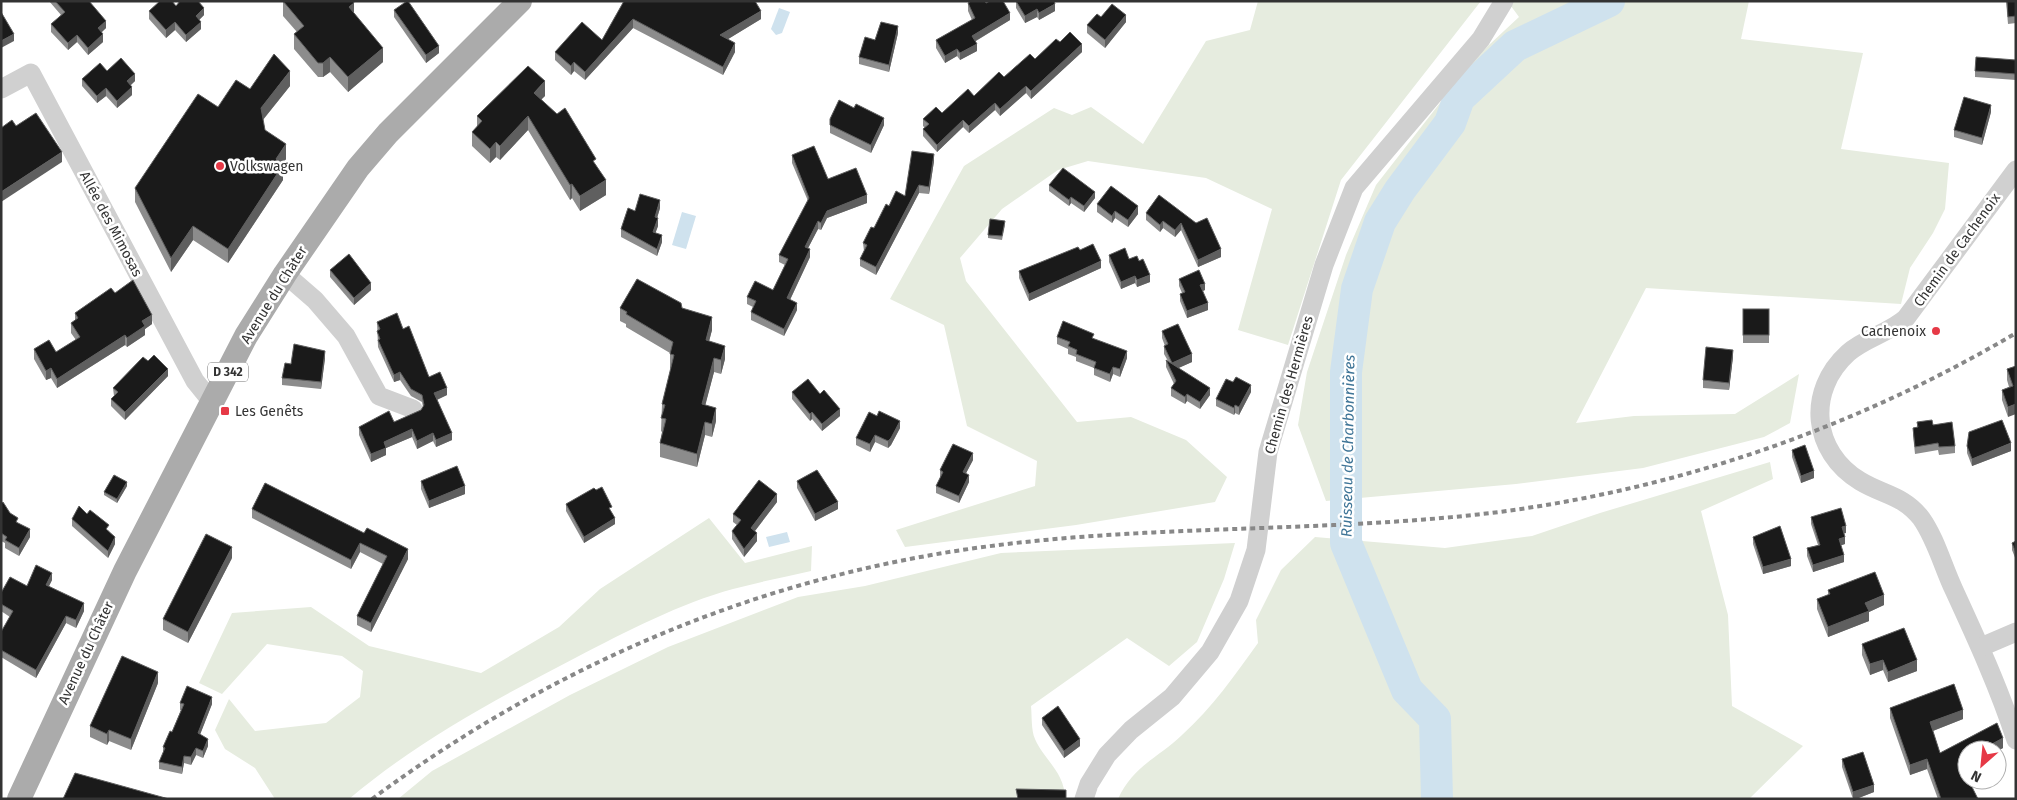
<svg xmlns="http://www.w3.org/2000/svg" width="2017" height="800" viewBox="0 0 2017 800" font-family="'Fira Sans',sans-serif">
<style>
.green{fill:#e6ecdf}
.water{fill:#cfe2ee}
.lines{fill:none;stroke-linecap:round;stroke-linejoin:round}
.river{stroke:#cfe2ee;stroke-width:32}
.minor{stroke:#d0d0d0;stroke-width:19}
.major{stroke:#ababab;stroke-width:24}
.rail{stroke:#888;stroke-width:4;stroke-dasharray:5 4;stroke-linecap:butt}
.wall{fill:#8c8c8c}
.shaded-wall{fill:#5f5f5f}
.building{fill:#1a1a1a;stroke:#5f5f5f}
.poi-dot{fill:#e63946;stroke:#fff;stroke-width:2}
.labels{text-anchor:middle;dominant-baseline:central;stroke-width:5;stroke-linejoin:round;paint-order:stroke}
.shield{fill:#fff;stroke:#707070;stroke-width:1}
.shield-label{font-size:12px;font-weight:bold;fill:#333}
.poi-label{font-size:14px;fill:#333;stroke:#fff;text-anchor:start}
.street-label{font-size:14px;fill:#333;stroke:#fff}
.water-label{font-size:15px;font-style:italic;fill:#3f7597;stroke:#fff}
</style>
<rect width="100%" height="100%" fill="#fff"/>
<!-- green -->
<g class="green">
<polygon points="1258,1 1481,1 1341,180 1288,345 1238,330 1272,209 1206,178 1088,161 1058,170 1002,209 960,258 966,281 1077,422 1131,417 1186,440 1227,477 1215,502 1076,525 905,547 896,530 1035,486 1037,461 967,426 944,325 890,299 964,166 1054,108 1072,115 1091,107 1143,144 1206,41 1250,30"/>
<polygon points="1513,1 1749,1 1741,39 1863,53 1841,149 1949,163 1945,209 1933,233 1910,268 1901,304 1646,288 1576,423 1634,416 1735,414 1799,374 1790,423 1764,437 1643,468 1516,484 1326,501 1298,425 1307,372 1346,255 1376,185 1475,58 1519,17 1511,6"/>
<path d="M1770 462 1773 479 1701 511 1728 615 1732 706 1803 746 1749 799H1118C1133 766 1158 758 1182 735 1212 708 1235 675 1258 643L1256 620 1281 570 1315 537 1445 548 1532 536 1600 513Z"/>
<path d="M709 518 745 563 812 546 811 571C785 577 759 582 733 589 681 603 625 632 577 657 496 699 419 740 349 799H275L255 768 225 749 215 730 229 699 255 731 326 723 360 697 363 671 342 656 267 644 222 694 199 683 232 613 311 607 369 646 481 673 559 627 600 589Z"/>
<path d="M1235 543 1224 579 1197 642 1169 666 1127 638 1031 706C1032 716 1031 730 1035 739 1044 760 1065 772 1065 799H398L432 771 570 695 668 647 798 597 865 586 1001 553Z"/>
</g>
<!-- water -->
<g class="water">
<polygon points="779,8 790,12 782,33 776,35 771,29"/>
<polygon points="682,212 696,216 686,249 672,245"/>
<polygon points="787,532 790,542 769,547 766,537"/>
</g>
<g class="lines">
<!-- river -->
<polyline class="river" points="1437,799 1435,719 1407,690 1346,543 1346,372 1357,289 1380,222 1400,190 1450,123 1459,98 1515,46 1609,1"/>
<!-- minor -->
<g class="minor">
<polyline points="1,89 31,73 195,381 212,402"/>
<path d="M2016 170 1906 318C1889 333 1865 338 1848 353 1806 391 1812 452 1860 481 1883 495 1903 495 1921 518 1936 539 1943 567 1954 590 1977 640 1999 688 2016 740"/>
<polyline points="285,274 315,300 346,336 379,396 413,409"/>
<polyline points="1981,647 2016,632"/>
<polyline points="1084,799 1089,784 1107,755 1131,730 1172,697 1210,652 1239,601 1256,550 1268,452 1324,265 1354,188 1481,39 1504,1"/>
</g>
<!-- major -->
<polyline class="major" points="19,799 125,571 246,336 285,274 358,168 388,133 520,1"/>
<!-- rail -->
<path class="rail" d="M372 799C537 677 724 592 926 556 1113 522 1304 535 1491 513 1677 490 1855 428 2016 333"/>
</g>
<!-- wall -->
<g class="wall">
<polygon points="49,1 89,1 106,28 101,32 103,42 88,55 77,42 68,50 51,32 51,24 61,15"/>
<polygon points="283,1 354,13 383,62 348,92 330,72 323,77 318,77 294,49 294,34 297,32 283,16"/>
<polygon points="624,1 761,19 728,39 735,52 723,75 633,28 585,80 574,71 571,75 555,60 555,52 602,40"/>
<polygon points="1016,1 1055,11 1039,20 1037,17 1025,23 1016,8"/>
<polygon points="2006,1 2016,1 2016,23 2008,24"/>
<polygon points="968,3 986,3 1010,20 976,41 977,51 960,60 957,56 945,63 936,48 936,40 972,20 968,11"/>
<polygon points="176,6 204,15 199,20 201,29 186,42 175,30 166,38 149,19 149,11"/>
<polygon points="394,10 439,53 426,63 394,17"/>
<polygon points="1101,17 1126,22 1105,48 1087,33 1087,25"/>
<polygon points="898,33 889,72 859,64 859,57 875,40"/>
<polygon points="1060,42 1082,52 1031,99 1026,93 1000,116 995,110 969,133 963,127 937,152 923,136 923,129 925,128 923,126 923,119 942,113 974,96 1035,59"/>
<polygon points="2016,60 2016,80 1975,77 1975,71"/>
<polygon points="107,71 135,81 130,85 132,95 117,108 106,96 97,103 82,86 82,79"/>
<polygon points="290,86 263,120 265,130 286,159 282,165 283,180 228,263 193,240 171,272 135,202 135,188 250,89"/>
<polygon points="545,96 541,99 596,165 606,195 580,211 572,198 570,200 528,130 500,160 496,157 490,163 472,146 472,132 477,127 477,116"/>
<polygon points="1991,112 1982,145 1954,137 1954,130"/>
<polygon points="830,119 884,125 871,153 830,133"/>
<polygon points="792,155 828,179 867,203 827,218 821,230 818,229 808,248 810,257 790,300 797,310 784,336 751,320 751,312 753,307 747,304 747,297 773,290 785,265 779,262 779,255 808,201 792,163"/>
<polygon points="934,161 929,194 919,193 876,275 860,266 860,259 864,251 863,243 874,228 905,196"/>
<polygon points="1049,185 1095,198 1084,212 1071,203 1069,206 1049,191"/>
<polygon points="1159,195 1221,257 1198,267 1181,230 1175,237 1163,228 1160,232 1146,220 1146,213"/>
<polygon points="1097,204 1138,214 1128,227 1115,218 1112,223 1097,212"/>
<polygon points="660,208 657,218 658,226 655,233 662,242 657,256 621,237 621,229 635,211"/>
<polygon points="1005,225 1002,240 988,238 988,235"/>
<polygon points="1080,250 1101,268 1029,301 1019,278 1019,271"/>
<polygon points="1109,255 1150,282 1137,287 1135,283 1121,289 1109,262"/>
<polygon points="330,270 371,290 354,305 330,277"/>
<polygon points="1179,279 1205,290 1203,291 1208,310 1187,318 1180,301 1180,294 1182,293 1179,286"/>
<polygon points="115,293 152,324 145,329 145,335 127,347 125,345 57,388 51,378 46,380 34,359 34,349 56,352 76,340 71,333 71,323 75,321 75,313"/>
<polygon points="620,308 682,308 712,330 709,341 725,359 721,374 714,372 705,405 716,421 712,437 705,435 697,467 660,457 660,443 662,432 661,431 662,404 671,368 670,368 670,353 626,327 626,324 620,321"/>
<polygon points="1743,309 1769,335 1769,343 1743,343"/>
<polygon points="377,322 403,329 429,377 447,395 437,400 452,440 436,447 433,441 417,449 412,437 386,448 386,455 371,462 359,435 359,427 394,422 421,410 423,407 422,402 411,396 400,380 394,382 378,347"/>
<polygon points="1162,331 1192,362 1178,368 1210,395 1200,409 1187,401 1185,404 1171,396 1171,388 1174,384 1166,367 1166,360 1168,361 1164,354 1164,346 1165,346 1162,338"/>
<polygon points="1057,337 1094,339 1127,358 1120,377 1113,374 1110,382 1094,375 1094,368 1076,361 1076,357 1068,354 1068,349 1057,344"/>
<polygon points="1733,357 1729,390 1703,388 1703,380"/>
<polygon points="325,358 321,389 282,385 282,378 291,364"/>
<polygon points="148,361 168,376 125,420 111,406 111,399 114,396 113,388"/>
<polygon points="2016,366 2008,417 2002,400 2002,390 2009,387 2007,380 2007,369"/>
<polygon points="792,392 820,394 840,416 822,431 812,419 810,421 792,399"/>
<polygon points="1251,392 1239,415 1235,413 1234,415 1216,406 1216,399"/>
<polygon points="877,416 900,428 891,445 888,448 875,442 870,452 856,445 856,438"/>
<polygon points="1917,422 1933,425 1955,446 1955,453 1939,455 1938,450 1915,454 1913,435 1913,428 1917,427"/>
<polygon points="1967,446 2011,451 1972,466 1967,453"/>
<polygon points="1792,450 1814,478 1801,483 1792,457"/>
<polygon points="973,460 966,473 969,482 959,503 936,493 936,486 940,478 940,470"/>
<polygon points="421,481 465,494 429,508 421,489"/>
<polygon points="797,481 838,509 815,521 797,488"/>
<polygon points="265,483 408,559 371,632 357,625 357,616 383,564 360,552 351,569 252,518 252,509"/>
<polygon points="127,486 117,503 104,495 104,492"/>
<polygon points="596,490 612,513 615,524 584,543 566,511 566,504"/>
<polygon points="777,502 755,531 757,541 744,557 732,539 732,531 737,525 733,522 733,514"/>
<polygon points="1,504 30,537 19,556 5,548 5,543 1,541"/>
<polygon points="87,514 109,531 115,544 108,558 72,526 72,519"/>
<polygon points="1811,517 1846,533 1844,533 1845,544 1841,545 1844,562 1813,572 1807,556 1807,548 1818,545 1811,524"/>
<polygon points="1753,537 1791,566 1763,574 1753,544"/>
<polygon points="2016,541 2016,560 2012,550 2012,543"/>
<polygon points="232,558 188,643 163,630 163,619"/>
<polygon points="52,580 49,586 84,611 76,628 66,623 36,678 1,657 1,632 10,617 1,611 1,593 27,586"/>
<polygon points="1828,590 1884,605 1869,612 1869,621 1828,637 1817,609 1817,599 1828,595"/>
<polygon points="1862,644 1917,671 1888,682 1883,670 1870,675 1862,655"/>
<polygon points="158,683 131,750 109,741 107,745 90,737 90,726"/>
<polygon points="1954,684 1963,710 1963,719 1933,731 1940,753 1997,723 2003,738 2003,748 1997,751 1997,750 1967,750 1967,780 1971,780 1971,786 1978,799 1938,799 1927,769 1910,775 1890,718 1890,708"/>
<polygon points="180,703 212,704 200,734 208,746 203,758 196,755 191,765 184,763 182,774 159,769 159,762 163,754 163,747 172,732 181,710 180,710"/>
<polygon points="1042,718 1080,746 1064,758 1042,725"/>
<polygon points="1842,759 1874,792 1856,799 1853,799 1842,767"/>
</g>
<!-- shaded-wall -->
<g class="shaded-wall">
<polygon points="354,3 354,17 349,7"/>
<polygon points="1055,4 1055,11 1039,20 1039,13"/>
<polygon points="204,8 204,15 196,23 196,16"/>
<polygon points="1037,9 1037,17 1025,23 1025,16"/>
<polygon points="761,11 761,19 720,44 720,35"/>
<polygon points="1010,13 1010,20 972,43 972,36"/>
<polygon points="1126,15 1126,22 1105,48 1105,40"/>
<polygon points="633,19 633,28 585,80 585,72"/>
<polygon points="106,21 106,28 98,36 98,28"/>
<polygon points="175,22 175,30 166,38 166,30"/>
<polygon points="201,22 201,29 186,42 186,35"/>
<polygon points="898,26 898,33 889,72 889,65"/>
<polygon points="14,34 14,41 1,48 1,41"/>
<polygon points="103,34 103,42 88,55 88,48"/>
<polygon points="77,35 77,42 68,50 68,43"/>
<polygon points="735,43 735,52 723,75 723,67"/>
<polygon points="977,44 977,51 960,60 960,53"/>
<polygon points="1082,44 1082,52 1031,99 1031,91"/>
<polygon points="439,46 439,53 426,63 426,55"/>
<polygon points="383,48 383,62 348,92 348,77"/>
<polygon points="957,49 957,56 945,63 945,56"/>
<polygon points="330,57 330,72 323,77 323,63"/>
<polygon points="574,62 574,71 571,75 571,66"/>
<polygon points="290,71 290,86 261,122 261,108"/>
<polygon points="135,74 135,81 127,89 127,81"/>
<polygon points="545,81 545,96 534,107 534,93"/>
<polygon points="1026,86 1026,93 1000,116 1000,109"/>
<polygon points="132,87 132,95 117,108 117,101"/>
<polygon points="106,88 106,96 97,103 97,96"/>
<polygon points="995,103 995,110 969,133 969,126"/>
<polygon points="1991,105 1991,112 1982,145 1982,138"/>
<polygon points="528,116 528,130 500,160 500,146"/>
<polygon points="884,118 884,125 871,153 871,145"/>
<polygon points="963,120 963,127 937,152 937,145"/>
<polygon points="496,142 496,157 490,163 490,149"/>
<polygon points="286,144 286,159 276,174 276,159"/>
<polygon points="62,152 62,162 1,202 1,192"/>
<polygon points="934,154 934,161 929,194 929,187"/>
<polygon points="283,165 283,180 228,263 228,249"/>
<polygon points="606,180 606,195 580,211 580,196"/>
<polygon points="572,184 572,198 570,200 570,185"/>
<polygon points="919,185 919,193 876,275 876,267"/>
<polygon points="1095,192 1095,198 1084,212 1084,206"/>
<polygon points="867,195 867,203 827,218 821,230 821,223 827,211"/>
<polygon points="1071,197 1071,203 1069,206 1069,200"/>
<polygon points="660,200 660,208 655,225 655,217"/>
<polygon points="1138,206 1138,214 1128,227 1128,220"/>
<polygon points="1115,211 1115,218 1112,223 1112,216"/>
<polygon points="658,218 658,226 653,240 653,232"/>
<polygon points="818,221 818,229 805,254 805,247"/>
<polygon points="1163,221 1163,228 1160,232 1160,225"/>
<polygon points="1181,223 1181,230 1175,237 1175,230"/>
<polygon points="193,226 193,240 171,272 171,258"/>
<polygon points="662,235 662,242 657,256 657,249"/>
<polygon points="810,249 810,257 787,306 787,298"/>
<polygon points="1221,249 1221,257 1198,267 1198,260"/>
<polygon points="1101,261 1101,268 1029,301 1029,294"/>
<polygon points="1150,275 1150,282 1137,287 1137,280"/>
<polygon points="1135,276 1135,283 1121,289 1121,282"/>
<polygon points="371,283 371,290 354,305 354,298"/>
<polygon points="1205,284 1205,290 1200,292 1200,285"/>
<polygon points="797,303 797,310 784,336 784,329"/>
<polygon points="1208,303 1208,310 1187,318 1187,311"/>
<polygon points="152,315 152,324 145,329 145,335 127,347 127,338 142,321"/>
<polygon points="712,317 712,330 706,353 706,340"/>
<polygon points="125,335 125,345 57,388 57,379"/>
<polygon points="725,346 725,359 721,374 721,360"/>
<polygon points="1733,350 1733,357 1729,390 1729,383"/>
<polygon points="325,351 325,358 321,389 321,382"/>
<polygon points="1127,351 1127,358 1120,377 1120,369"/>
<polygon points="1192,354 1192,362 1172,371 1172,363"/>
<polygon points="714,358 714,372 702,418 702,404"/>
<polygon points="1113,367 1113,374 1110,382 1110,374"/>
<polygon points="51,368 51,378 46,380 46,371"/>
<polygon points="168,369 168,376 125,420 125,412"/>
<polygon points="400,372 400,380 394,382 394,375"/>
<polygon points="1251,385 1251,392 1239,415 1239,407"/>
<polygon points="447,388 447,395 434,401 434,393"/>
<polygon points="1210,388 1210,395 1200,409 1200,402"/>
<polygon points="1187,394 1187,401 1185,404 1185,397"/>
<polygon points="2016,404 2016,414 2008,417 2008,407"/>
<polygon points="1235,405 1235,413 1234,415 1234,408"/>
<polygon points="716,408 716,421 712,437 712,424"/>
<polygon points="840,409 840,416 822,431 822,424"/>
<polygon points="812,412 812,419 810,421 810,414"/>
<polygon points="900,421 900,428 891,445 888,448 888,441"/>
<polygon points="705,422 705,435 697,467 697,454"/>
<polygon points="412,429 412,437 386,448 386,455 371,462 371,454 384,442"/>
<polygon points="433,433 433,441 417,449 417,441"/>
<polygon points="452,433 452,440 436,447 436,440"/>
<polygon points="875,435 875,442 870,452 870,444"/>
<polygon points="2011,443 2011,451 1972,466 1972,459"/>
<polygon points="973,453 973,460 963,479 963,472"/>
<polygon points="1814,471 1814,478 1801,483 1801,476"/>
<polygon points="969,475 969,482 959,503 959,496"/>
<polygon points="127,482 127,486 117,503 117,499"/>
<polygon points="465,486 465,494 429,508 429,501"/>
<polygon points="777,494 777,502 751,536 751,528"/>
<polygon points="838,502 838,509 815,521 815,514"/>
<polygon points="615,518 615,524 584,543 584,537"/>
<polygon points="1846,526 1846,533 1842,534 1842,527"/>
<polygon points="30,529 30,537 19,556 19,548"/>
<polygon points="757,533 757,541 744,557 744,549"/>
<polygon points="115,537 115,544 108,558 108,551"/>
<polygon points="1845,537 1845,544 1839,546 1839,539"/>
<polygon points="360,543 360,552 351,569 351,560"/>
<polygon points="232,547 232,558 188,643 188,632"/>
<polygon points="408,549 408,559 371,632 371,623"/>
<polygon points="1844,555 1844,562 1813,572 1813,565"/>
<polygon points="1791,559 1791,566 1763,574 1763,567"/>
<polygon points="52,573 52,580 46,592 46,585"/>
<polygon points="1884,595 1884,605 1869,612 1869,621 1828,637 1828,627 1865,603"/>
<polygon points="84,603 84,611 76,628 76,620"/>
<polygon points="66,616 66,623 36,678 36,670"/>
<polygon points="1883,660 1883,670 1870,675 1870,664"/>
<polygon points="1917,660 1917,671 1888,682 1888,672"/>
<polygon points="158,672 158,683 131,750 131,739"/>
<polygon points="212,697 212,704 198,740 198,733"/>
<polygon points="1963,710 1963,719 1930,732 1930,722"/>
<polygon points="109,730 109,741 107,745 107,734"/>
<polygon points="2003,738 2003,748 1997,751 1997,750 1981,750"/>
<polygon points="208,739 208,746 203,758 203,751"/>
<polygon points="1080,739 1080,746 1064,758 1064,751"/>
<polygon points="196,748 196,755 191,765 191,757"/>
<polygon points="184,756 184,763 182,774 182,767"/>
<polygon points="1967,758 1967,768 1963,760"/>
<polygon points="1927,759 1927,769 1910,775 1910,765"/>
<polygon points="1874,785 1874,792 1856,799 1853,799 1853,792"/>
</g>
<!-- building -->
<g class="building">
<polygon points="55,1 89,1 106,21 98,28 103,34 88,48 77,35 68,43 51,24 65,12"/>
<polygon points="160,1 172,1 176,6 180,1 198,1 204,8 196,16 201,22 186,35 175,22 166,30 149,11"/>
<polygon points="283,1 353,1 354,3 349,7 383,48 348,77 330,57 323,63 318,63 294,34 304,26"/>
<polygon points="407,1 408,1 439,46 426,55 394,10"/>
<polygon points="624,1 755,1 761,11 720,35 735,43 723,67 633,19 585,72 574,62 571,66 555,52 582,22 602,40"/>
<polygon points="971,1 985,1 986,3 990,1 1003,1 1010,13 972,36 977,44 960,53 957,49 945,56 936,40 975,18 968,3"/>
<polygon points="1016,1 1054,1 1055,4 1039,13 1037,9 1025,16"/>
<polygon points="2007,1 2016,1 2016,16 2008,17"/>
<polygon points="1112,4 1126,15 1105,40 1087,25 1097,14 1101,17"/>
<polygon points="1,12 14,34 1,41"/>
<polygon points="881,22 898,26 889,65 859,57 865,37 875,40"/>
<polygon points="1070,32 1082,44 1031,91 1026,86 1000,109 995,103 969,126 963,120 937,145 923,129 929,124 923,119 936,107 942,113 968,89 974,96 999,72 1004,77 1030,54 1035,59 1056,39 1060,42"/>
<polygon points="274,54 290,71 261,108 265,130 286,144 276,159 283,165 228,249 193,226 171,258 135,188 198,94 218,107 236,80 250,89"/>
<polygon points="1976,57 2016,60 2016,74 1975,71"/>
<polygon points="121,58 135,74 127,81 132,87 117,101 106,88 97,96 82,79 100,63 107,71"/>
<polygon points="528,66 545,81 534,93 557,114 565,108 596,159 593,161 606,180 580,196 572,184 570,185 528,116 500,146 496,142 490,149 472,132 482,121 477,116"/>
<polygon points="1964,97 1991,105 1982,138 1954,130"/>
<polygon points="839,100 854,108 856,104 884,118 871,145 830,125 830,119"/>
<polygon points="36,113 62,152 1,192 1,128 12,120 16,126"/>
<polygon points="814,146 828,179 856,168 867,195 827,211 821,223 818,221 805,247 810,249 787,298 797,303 784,329 751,312 756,301 747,297 755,281 773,290 788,259 779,255 809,198 792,155"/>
<polygon points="912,151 934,154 929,187 919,185 876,267 860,259 867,245 863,243 871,227 874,228 886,204 889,206 896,191 905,196"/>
<polygon points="1063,168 1095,192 1084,206 1071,197 1069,200 1049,185"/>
<polygon points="1111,186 1138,206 1128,220 1115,211 1112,216 1097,204"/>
<polygon points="640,194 660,200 655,217 658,218 653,232 662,235 657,249 621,229 628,208 635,211"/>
<polygon points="1159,195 1196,223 1207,218 1221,249 1198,260 1181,223 1175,230 1163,221 1160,225 1146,213"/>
<polygon points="990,219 1005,221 1002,236 988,235"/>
<polygon points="1093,244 1101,261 1029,294 1019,271 1078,247 1080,250"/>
<polygon points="1125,248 1129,259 1137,256 1139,261 1143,259 1150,275 1137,280 1135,276 1121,282 1109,255"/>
<polygon points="349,254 371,283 354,298 330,270"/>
<polygon points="1199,270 1205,284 1200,285 1208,303 1187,311 1180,294 1185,292 1179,279"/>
<polygon points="637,279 681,303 682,308 712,317 706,340 725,346 721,360 714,358 702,404 716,408 712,424 705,422 697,454 660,443 666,419 661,418 665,405 662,404 674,355 670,354 673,342 626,314 627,312 620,308"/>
<polygon points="133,280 152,315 142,321 145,326 127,338 125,335 57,379 51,368 46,371 34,349 49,340 56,352 80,337 71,323 78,318 75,313 111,288 115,293"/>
<rect x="1743" y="309" width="26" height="26"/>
<polygon points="397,313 403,329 409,326 429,377 440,372 447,388 434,393 452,433 436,440 433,433 417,441 412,429 384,442 386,448 371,454 359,427 389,411 394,422 421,410 424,405 422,395 411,389 400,372 394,375 378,340 380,339 377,331 380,329 377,322"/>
<polygon points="1063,321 1094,334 1092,338 1127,351 1120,369 1113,367 1110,374 1094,368 1096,362 1076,354 1077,350 1068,346 1070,342 1057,337"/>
<polygon points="1178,324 1192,354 1172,363 1164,346 1168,344 1162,331"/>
<polygon points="294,344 325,351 321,382 282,378 285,363 291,364"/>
<polygon points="1706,347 1733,350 1729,383 1703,380"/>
<polygon points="154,355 168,369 125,412 111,399 118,392 113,388 143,357 148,361"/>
<polygon points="1166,360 1210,388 1200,402 1187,394 1185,397 1171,388 1176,381"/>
<polygon points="2016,366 2016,404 2008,407 2002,390 2013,386 2007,369"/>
<polygon points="1236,377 1251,385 1239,407 1235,405 1234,408 1216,399 1226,379 1233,382"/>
<polygon points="808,379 820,394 824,390 840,409 822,424 812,412 810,414 792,392"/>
<polygon points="879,411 900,421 891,438 888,441 875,435 870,444 856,438 869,412 877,416"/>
<polygon points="1932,420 1933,425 1952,422 1955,446 1939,447 1938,443 1915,447 1913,428 1918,427 1917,422"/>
<polygon points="2002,420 2011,443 1972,459 1967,446 1969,432"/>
<polygon points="953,444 973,453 963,472 969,475 959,496 936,486 943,472 940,470"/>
<polygon points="1805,445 1814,471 1801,476 1792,450"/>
<polygon points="457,466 465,486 429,501 421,481"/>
<polygon points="817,470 838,502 815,514 797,481"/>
<polygon points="114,475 127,482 117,499 104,492"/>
<polygon points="759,480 777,494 751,528 757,533 744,549 732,531 741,520 733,514"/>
<polygon points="265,483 364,533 367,528 408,549 371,623 357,616 387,556 360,543 351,560 252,509"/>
<polygon points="602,487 612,507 609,508 615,518 584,537 566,504 594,488 596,490"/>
<polygon points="3,502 10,513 18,518 16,522 30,529 19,548 5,540 7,537 1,533 1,504"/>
<polygon points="79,506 87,514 90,510 109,525 106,529 115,537 108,551 72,519"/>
<polygon points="1841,508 1846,526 1842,527 1845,537 1839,539 1844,555 1813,565 1807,548 1820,545 1811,517"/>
<polygon points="1780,526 1791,559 1763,567 1753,537"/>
<polygon points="206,534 232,547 188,632 163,619"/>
<polygon points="2016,541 2016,553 2012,543"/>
<polygon points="36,565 52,573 46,585 84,603 76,620 66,616 36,670 1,650 1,632 13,611 1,604 1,593 10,577 27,586"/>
<polygon points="1875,572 1884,595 1865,603 1869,611 1828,627 1817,599 1830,594 1828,590"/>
<polygon points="1904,628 1917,660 1888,672 1883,660 1870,664 1862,644"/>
<polygon points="122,656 158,672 131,739 109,730 107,734 90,726"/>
<polygon points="1954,684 1963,710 1930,722 1940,753 1997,723 2003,738 1981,750 1967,750 1967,758 1963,760 1967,768 1967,780 1970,780 1970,783 1978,799 1941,799 1927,759 1910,765 1890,708"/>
<polygon points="187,686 212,697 198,733 208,739 203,751 196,748 191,757 184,756 182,767 159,762 165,748 163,747 170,731 172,732 184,704 180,703"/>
<polygon points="1058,706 1080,739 1064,751 1042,718"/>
<polygon points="1863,752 1874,785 1853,792 1842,759"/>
<polygon points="75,773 169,799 63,799"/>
<polygon points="1016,789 1066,790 1066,799 1018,799"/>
</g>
<!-- markers -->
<g class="poi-dot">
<circle cx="220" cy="166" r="5"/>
<circle cx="1936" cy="331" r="5"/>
<rect x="220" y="406" width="10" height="10" rx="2.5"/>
</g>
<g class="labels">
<!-- shield labels -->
<rect class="shield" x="208" y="362.5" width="40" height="19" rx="4"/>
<g class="shield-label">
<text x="228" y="372">D 342</text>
</g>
<!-- poi labels -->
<g class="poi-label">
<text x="230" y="166">Volkswagen</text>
<text x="1926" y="331" text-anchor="end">Cachenoix</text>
<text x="235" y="411">Les Genêts</text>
</g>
<!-- street labels -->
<g class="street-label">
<text transform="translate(111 224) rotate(62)">Allée des Mimosas</text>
<text transform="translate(1957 250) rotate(-54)">Chemin de Cachenoix</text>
<text transform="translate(274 295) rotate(-58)">Avenue du Châter</text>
<text transform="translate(1289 385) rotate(-74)">Chemin des Hermières</text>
<text transform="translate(86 653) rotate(-65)">Avenue du Châter</text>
</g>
<!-- water labels -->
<g class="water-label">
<text transform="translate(1348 446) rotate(-89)">Ruisseau de Charbonnières</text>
</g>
</g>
<!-- border -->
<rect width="2017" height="800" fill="none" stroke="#333333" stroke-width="5"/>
<!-- north arrow -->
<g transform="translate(1982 765) rotate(207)"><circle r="24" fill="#ffffff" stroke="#adadad"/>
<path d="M0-4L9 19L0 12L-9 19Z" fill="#e63946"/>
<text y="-8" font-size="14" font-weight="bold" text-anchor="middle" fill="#333333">N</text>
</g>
</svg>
